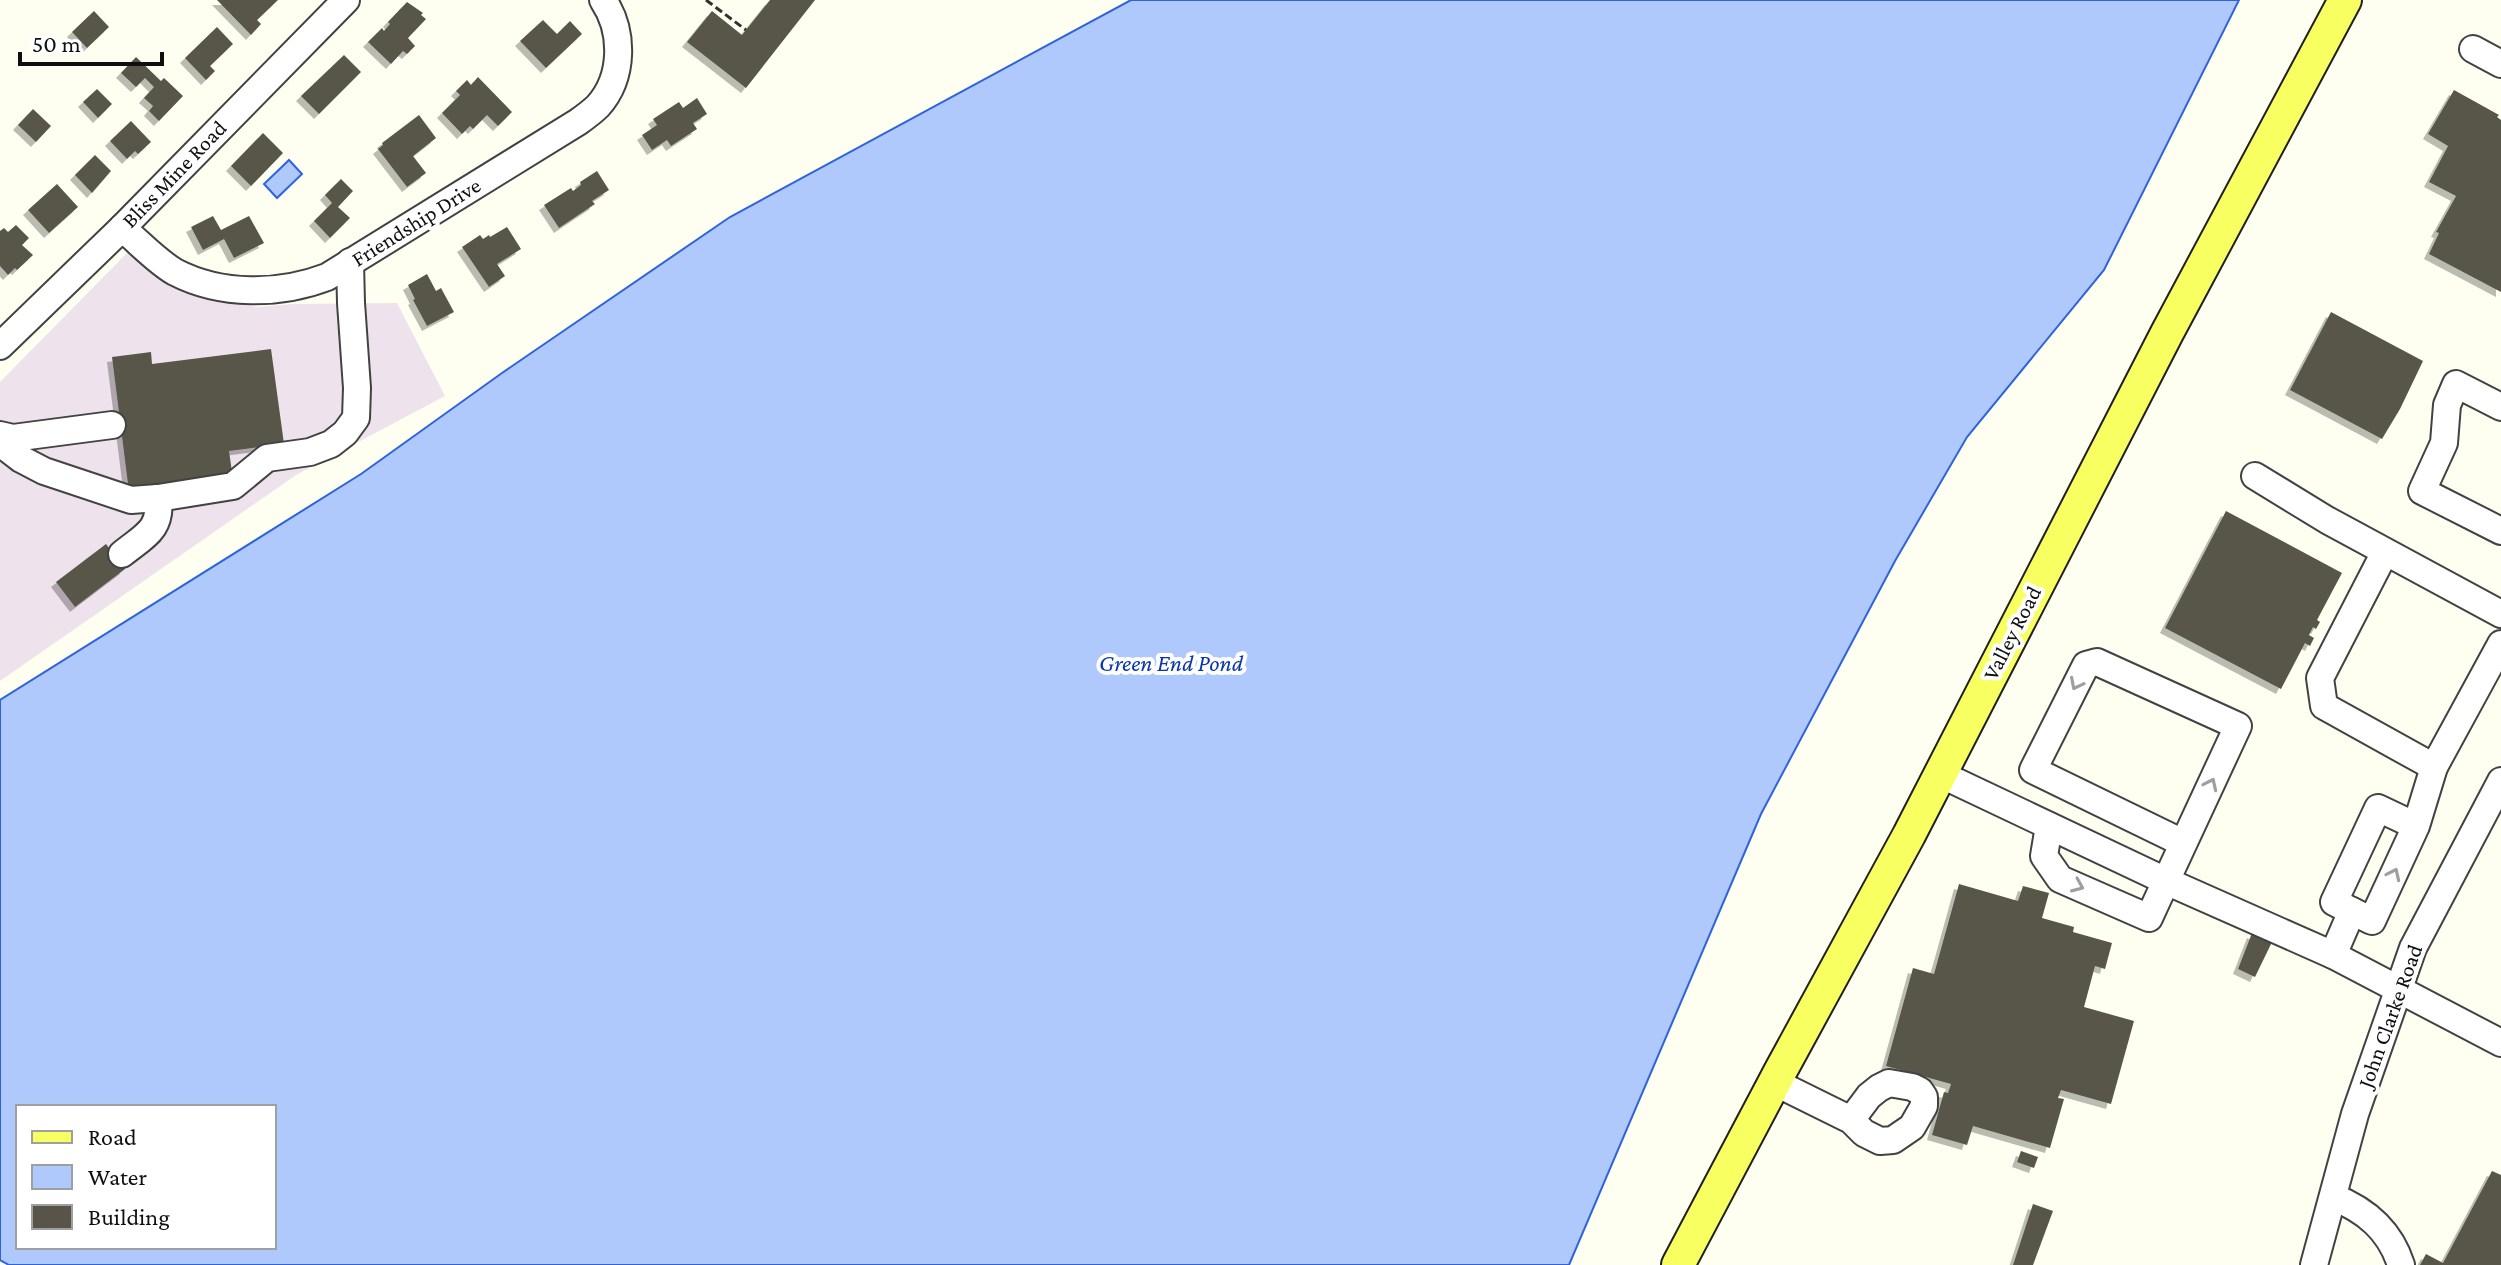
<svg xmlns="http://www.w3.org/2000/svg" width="2501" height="1265" viewBox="0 0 2501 1265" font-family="'Crimson Pro',serif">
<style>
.industrial{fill:#eee2ec}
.water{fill:#afc9fd;stroke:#2e63dc;stroke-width:2;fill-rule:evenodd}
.building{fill:#59544a;filter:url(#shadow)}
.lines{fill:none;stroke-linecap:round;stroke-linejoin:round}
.minor-casing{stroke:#424242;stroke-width:30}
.major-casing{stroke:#202020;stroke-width:36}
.path{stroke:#313131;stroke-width:3;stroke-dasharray:8 4;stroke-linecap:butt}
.minor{stroke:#fff;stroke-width:26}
.major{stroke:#f7ff61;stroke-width:32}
.oneway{stroke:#9f9f9f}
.labels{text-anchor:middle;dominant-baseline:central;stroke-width:8;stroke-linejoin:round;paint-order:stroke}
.street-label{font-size:22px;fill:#0f0f0f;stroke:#fff}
.water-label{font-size:24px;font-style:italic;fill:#0936af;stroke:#fff}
</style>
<defs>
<filter id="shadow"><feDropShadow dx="-5" dy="5" stdDeviation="0" flood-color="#0004"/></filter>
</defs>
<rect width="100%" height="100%" fill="#fefff1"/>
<!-- industrial -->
<polygon class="industrial" points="127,253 169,285 195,296 225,302 258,307 293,304 397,303 445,396 296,475 0,681 0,382"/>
<!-- water -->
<g class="water">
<path d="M1131 0H2239L2104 270 1967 437 1895 561 1761 814 1569 1265H9L0 1260V700L361 474 502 373 730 217ZM274 1107V1247H18V1107Z"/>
<polygon points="289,160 302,174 277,198 264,184"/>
</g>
<!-- building -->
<g class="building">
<polygon points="217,0 278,0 257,20 261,24 251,35"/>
<polygon points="770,0 815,0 746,88 687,42 712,11 742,35"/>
<polygon points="407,2 423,13 421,15 426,19 408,38 415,46 407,54 403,51 391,64 368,42 382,28 384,31 390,24 388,22"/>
<polygon points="94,11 109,27 87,48 72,32"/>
<polygon points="543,20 557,34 570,21 582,34 546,68 520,41"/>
<polygon points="217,27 233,44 210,66 215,71 206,80 185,58"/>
<polygon points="344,55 361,72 319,114 301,96"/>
<polygon points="136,57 161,81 164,78 183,96 159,121 149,111 153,106 144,98 154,87 145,78 136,87 121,73"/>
<polygon points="478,77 512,112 498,126 487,115 473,129 470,126 462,134 442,113 460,95 456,91 467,80 471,85"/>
<polygon points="97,89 112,104 98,118 83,102"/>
<polygon points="2454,90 2499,115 2497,117 2501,120 2501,292 2429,254 2439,233 2436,232 2456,196 2429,182 2448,146 2428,134"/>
<polygon points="697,98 707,114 693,123 697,129 671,146 667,140 652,150 642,135 657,125 653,119 679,102 683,108"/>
<polygon points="33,109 51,126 36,142 18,125"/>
<polygon points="419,115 436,138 413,156 426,173 407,187 378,149 383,145 382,143"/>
<polygon points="131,121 151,142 138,154 135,151 127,159 110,141"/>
<polygon points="263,133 283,153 251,186 231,166"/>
<polygon points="95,155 111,171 92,193 75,175"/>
<polygon points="597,171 609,190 592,201 595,204 559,228 544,205 571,188 573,191 581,185 580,182"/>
<polygon points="341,179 353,191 338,207 350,218 330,238 314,221 332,203 325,195"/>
<polygon points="57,184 78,207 49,233 28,210"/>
<polygon points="213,216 221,230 249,216 264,243 234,258 224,239 203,250 191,227"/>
<polygon points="16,225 29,238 22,245 33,255 17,270 15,268 8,275 0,266 0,231 4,228 8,232"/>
<polygon points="507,227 521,249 497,264 505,276 489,287 462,247 480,235 483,239 489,235 490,237"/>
<polygon points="427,274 436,291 441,288 454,312 427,326 413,300 415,299 408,285"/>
<polygon points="2331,312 2423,361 2400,409 2382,439 2290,390"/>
<polygon points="271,349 284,444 229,451 233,479 129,492 112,357 151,352 152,364"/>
<polygon points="2226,511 2342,573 2317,620 2320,622 2316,629 2313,627 2309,635 2314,638 2310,646 2305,643 2281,689 2165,628"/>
<polygon points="106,544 125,569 75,607 56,582"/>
<polygon points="1959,884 2018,901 2023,886 2049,893 2042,918 2074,927 2073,932 2112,943 2105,969 2095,966 2084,1007 2134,1021 2111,1104 2061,1090 2058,1098 2064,1099 2050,1148 1973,1126 1967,1145 1932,1135 1944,1092 1948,1093 1951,1084 1886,1066 1913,968 1934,974"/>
<polygon points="2252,933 2272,942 2255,977 2238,969"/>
<polygon points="2021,1151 2038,1157 2034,1168 2017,1162"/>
<polygon points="2492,1171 2501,1175 2501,1265 2420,1265 2426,1254 2443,1263"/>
<polygon points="2033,1204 2053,1211 2033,1265 2013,1265"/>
</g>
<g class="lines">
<defs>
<g id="minor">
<polyline points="2473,49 2501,64"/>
<path d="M122 228C139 242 156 261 175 272 221 296 280 295 327 277L578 122C585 117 592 112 598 106 624 77 624 31 603 0"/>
<polyline points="0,346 122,228 346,0"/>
<polyline points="2501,407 2456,384 2447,405 2444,443 2422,491 2501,531"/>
<polyline points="0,435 13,438 112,425"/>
<polyline points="0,443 21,459 44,471 131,500 158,498 233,486 267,458 310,452 331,444 345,433 356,418 357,388 351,303 350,262"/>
<polyline points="2255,476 2327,520 2501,614"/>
<polyline points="2385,552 2320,678 2324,706 2434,767 2416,826 2372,921 2334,902 2378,808 2416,826"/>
<path d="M122 554C144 536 162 530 158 498"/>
<polyline points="2434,767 2501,644"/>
<polyline points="1940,774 2166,881 2238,726 2097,662 2086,665 2033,770 2183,843"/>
<polyline points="2049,826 2044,856 2060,879 2149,918 2166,881 2333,955 2501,1043"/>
<polyline points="2333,955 2352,911"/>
<polyline points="1774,1082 1851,1120 1864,1133 1880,1141 1893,1140 1912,1127 1924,1106 1924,1097 1920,1091 1912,1087 1889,1083 1879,1088 1869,1096 1851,1120"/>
<path d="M2333 1197C2366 1210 2390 1230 2401 1265"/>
<polyline points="2314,1265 2355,1114 2413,948 2501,781"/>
</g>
<polyline id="major" points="1678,1265 1781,1070 1909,835 2167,333 2345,0"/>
</defs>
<!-- minor casing -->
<use href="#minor" class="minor-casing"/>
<!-- major casing -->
<use href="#major" class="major-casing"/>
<!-- path -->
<polyline class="path" points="706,0 746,30"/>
<!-- minor -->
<use href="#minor" class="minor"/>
<!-- major -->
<use href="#major" class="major"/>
</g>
<!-- one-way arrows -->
<defs><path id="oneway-chevron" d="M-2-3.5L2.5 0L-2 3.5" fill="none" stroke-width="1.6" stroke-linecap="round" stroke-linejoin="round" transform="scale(2)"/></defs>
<g class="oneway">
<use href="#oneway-chevron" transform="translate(2076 684) rotate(117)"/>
<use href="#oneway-chevron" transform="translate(2211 784) rotate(-65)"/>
<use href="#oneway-chevron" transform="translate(2394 874) rotate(-65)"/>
<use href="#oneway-chevron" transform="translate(2078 886) rotate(23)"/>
</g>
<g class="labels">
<!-- street labels -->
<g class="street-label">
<text transform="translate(174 174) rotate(-46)">Bliss Mine Road</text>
<text transform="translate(416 222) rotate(-32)">Friendship Drive</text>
<text transform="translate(2012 633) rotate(-63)">Valley Road</text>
<text transform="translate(2390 1016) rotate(-70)">John Clarke Road</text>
</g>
<!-- water labels -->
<g class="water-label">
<text x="1171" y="662">Green End Pond</text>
</g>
</g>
<!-- legend -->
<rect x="16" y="1105" width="260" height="144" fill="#ffffff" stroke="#9f9f9f" stroke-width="2"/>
<rect x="32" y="1131" width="40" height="12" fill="#f7ff61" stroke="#9f9f9f" stroke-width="2"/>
<text x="88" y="1145" font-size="24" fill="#0f0f0f">Road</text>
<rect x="32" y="1165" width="40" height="24" fill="#afc9fd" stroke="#9f9f9f" stroke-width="2"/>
<text x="88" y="1185" font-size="24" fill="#0f0f0f">Water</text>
<rect x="32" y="1205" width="40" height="24" fill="#59544a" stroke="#9f9f9f" stroke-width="2"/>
<text x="88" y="1225" font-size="24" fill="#0f0f0f">Building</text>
<!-- scale -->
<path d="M20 52v12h142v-12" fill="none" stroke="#0f0f0f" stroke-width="4"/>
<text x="32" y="52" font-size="24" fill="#0f0f0f" stroke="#ffffff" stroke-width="6" paint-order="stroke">50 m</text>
</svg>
